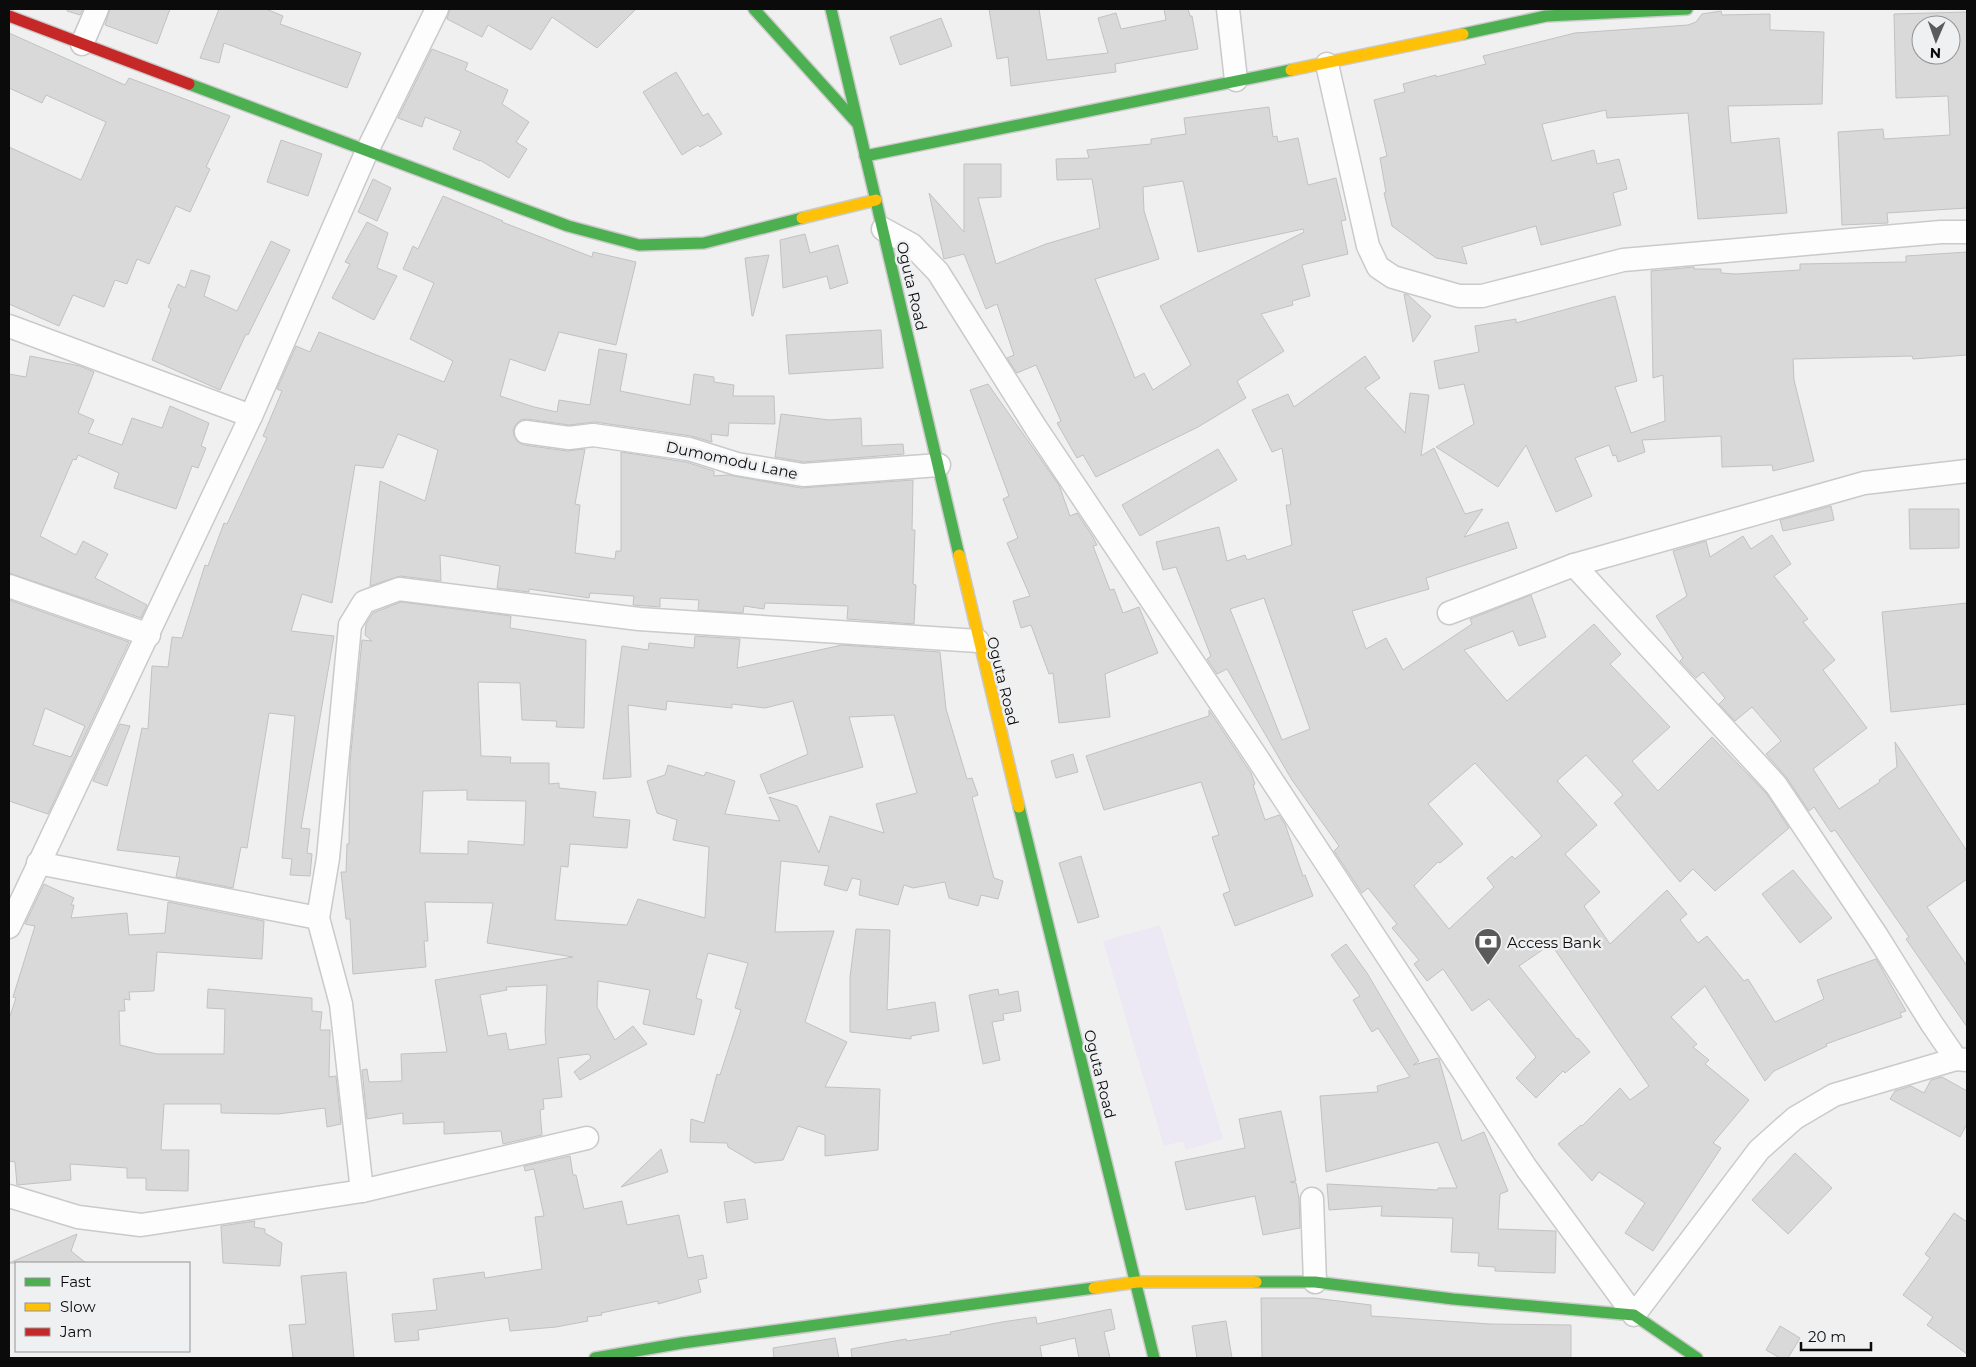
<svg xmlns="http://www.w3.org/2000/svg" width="1976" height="1367" viewBox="0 0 1976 1367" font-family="Montserrat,sans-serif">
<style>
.commercial{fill:#ece8f4}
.building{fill:#d9d9d9;stroke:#c2c2c2;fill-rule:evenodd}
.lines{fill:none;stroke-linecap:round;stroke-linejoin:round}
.street-casing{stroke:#cacaca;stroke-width:25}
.fast-casing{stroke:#cacaca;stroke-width:14}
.slow-casing{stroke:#cacaca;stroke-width:14}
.jam-casing{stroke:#cacaca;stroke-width:14}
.street{stroke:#fdfdfd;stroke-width:22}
.fast{stroke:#4caf50;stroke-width:11}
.slow{stroke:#ffc107;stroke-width:11}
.jam{stroke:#c62828;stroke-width:11}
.labels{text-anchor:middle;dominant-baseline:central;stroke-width:5;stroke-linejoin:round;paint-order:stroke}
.street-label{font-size:15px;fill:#0b0b0c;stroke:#eff0f2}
.poi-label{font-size:15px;fill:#0b0b0c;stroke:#eff0f2;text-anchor:start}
</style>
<rect width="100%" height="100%" fill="#f0f0f1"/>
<!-- commercial -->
<polygon class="commercial" points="1160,925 1223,1139 1186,1150 1183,1141 1164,1146 1103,941"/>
<!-- building -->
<g class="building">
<polygon points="68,9 83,9 80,15 67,11"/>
<polygon points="110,9 170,9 157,44 105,25"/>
<polygon points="219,9 266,9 283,16 280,24 361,53 347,88 224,43 219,63 200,58"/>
<polygon points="450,9 636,9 597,48 552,17 531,50 488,25 482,37 447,19"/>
<polygon points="989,9 1039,9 1047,60 1108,53 1098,18 1116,13 1121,29 1166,20 1164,9 1188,9 1190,16 1192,16 1198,49 1115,64 1116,72 1011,86 1008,57 997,59"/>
<polygon points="1721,11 1722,15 1770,14 1770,30 1824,32 1822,104 1728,106 1731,143 1779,138 1787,213 1698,219 1688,113 1607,118 1606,110 1542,124 1552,161 1594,150 1597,164 1619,159 1627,189 1613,193 1621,225 1541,245 1536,226 1462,247 1467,264 1436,258 1392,226 1384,193 1386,192 1380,158 1387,156 1374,100 1405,92 1403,84 1436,75 1436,77 1486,64 1483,56 1575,33 1688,25 1696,22 1702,14"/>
<path d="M1967 12V208L1887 213 1888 223 1842 225 1838 132 1883 129 1884 139 1950 135 1948 96 1896 98 1894 14ZM1921 25H1951V55H1921Z"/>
<polygon points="941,18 952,46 900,65 890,37"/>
<polygon points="9,33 125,85 129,78 230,116 206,167 210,169 190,212 176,206 149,264 137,259 127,284 115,280 104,307 73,295 59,326 9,304 9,147 81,180 106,122 46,95 42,103 9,88"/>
<polygon points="432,49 468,63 465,70 508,90 502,104 529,122 516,142 527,149 509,178 480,160 480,161 453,149 461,131 425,117 422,127 398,118"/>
<polygon points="676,72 703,116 708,113 722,134 700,147 698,145 682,155 643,92"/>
<path d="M1269 107 1273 137 1277 136 1278 142 1298 138 1308 185 1336 178 1346 220 1341 221 1348 254 1302 265 1310 296 1292 301 1293 305 1261 314 1284 351 1237 381 1246 398 1198 427 1096 477 1083 455 1077 458 1057 423 1061 421 1036 365 1017 373 1007 358 1014 355 997 304 986 309 964 254 944 259 929 193 964 232V164H1001V197L978 198 996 264 1046 244 1100 228 1092 179 1057 180 1056 159 1089 158 1087 150 1151 144V139L1186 134 1184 118ZM1183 181 1198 252 1303 229 1304 232 1160 306 1191 365 1153 390 1144 373 1135 378 1095 279 1159 259 1144 211 1143 187Z"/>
<polygon points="281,140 322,154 308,196 267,182"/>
<polygon points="373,179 391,188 377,221 358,212"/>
<polygon points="443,196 503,221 502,222 592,257 593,252 636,262 616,345 559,332 545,371 510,359 500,396 534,407 557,412 559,400 590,405 599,349 627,354 620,391 690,405 694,374 714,377 714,382 734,385 733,396 774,396 775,424 729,423 728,436 711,434 712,442 691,436 595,422 569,425 527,419 521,420 516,424 513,430 514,436 518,442 524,445 567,451 585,449 575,504 580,505 575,553 615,559 616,551 621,551 621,452 686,462 714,471 714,476 728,475 801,488 913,480 912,530 915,530 913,584 916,585 914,624 847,619 848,606 765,603 764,609 744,606 743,613 698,610 699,600 660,598 660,607 633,605 634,596 590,593 589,598 529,589 529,592 497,588 500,566 440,555 441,581 400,576 370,586 380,481 425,501 438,450 398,434 383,468 355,465 332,603 302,594 291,631 334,636 301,828 310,829 307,853 312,854 310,876 290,875 292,859 282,858 295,716 269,713 247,848 241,847 233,888 176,877 180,857 117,850 142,728 148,729 152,666 168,667 172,637 182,638 205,565 208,566 224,523 227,524 267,438 263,436 282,391 277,389 296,346 310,352 319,332 444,382 453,361 410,339 434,283 403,269 413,246 418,249"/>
<polygon points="367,222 388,233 377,268 397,276 374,320 332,298 350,264 345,262"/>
<polygon points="805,234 810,253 838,245 848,283 830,289 827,276 783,288 780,240"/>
<polygon points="271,241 290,250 248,335 246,334 220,390 152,360 171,309 168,307 178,284 185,288 191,270 210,276 204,296 237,311"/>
<polygon points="1967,252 1967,355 1913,359 1912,356 1793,359 1794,380 1814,461 1773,471 1772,465 1722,467 1721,436 1642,440 1645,452 1618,462 1616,455 1613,456 1609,445 1575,458 1592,496 1556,512 1526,445 1498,487 1436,447 1474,424 1464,384 1439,389 1434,361 1479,352 1475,326 1516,319 1516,323 1615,296 1637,381 1615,387 1631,433 1665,421 1663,375 1653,378 1651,271 1694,267 1694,269 1721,269 1721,273 1736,274 1800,270 1800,264 1906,262 1906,256"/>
<polygon points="769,255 753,316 752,316 745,258"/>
<polygon points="1404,294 1408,295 1431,316 1413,342"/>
<polygon points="881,330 883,368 789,374 786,335"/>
<polygon points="30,356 80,366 94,372 78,413 94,420 88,433 122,445 132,418 162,428 170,406 209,423 201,446 206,448 198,468 192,466 176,509 114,488 119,473 78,455 76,460 73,459 40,536 76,555 83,541 108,554 95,578 147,605 141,618 9,573 9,374 26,377"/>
<path d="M1365 356 1380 378 1365 388 1405 433 1410 393 1429 395 1421 456 1434 448 1465 514 1483 509 1464 537 1508 522 1517 548 1426 578 1429 589 1352 611 1366 649 1386 638 1403 670 1472 624 1470 619 1531 595 1546 637 1519 646 1513 631 1464 650 1507 701 1594 624 1621 654 1610 664 1670 727 1632 761 1658 791 1712 737 1766 793 1789 828 1715 891 1693 869 1680 882 1614 803 1623 795 1586 755 1557 781 1597 825 1565 854 1600 892 1584 906 1610 944 1667 890 1687 914 1680 920 1698 943 1707 936 1744 981 1748 979 1775 1022 1824 999 1817 980 1876 959 1906 1011 1900 1013 1902 1017 1826 1044 1827 1046 1774 1071 1765 1081 1705 986 1671 1017 1697 1044 1693 1047 1709 1060 1705 1064 1749 1100 1713 1143 1721 1148 1653 1251 1625 1233 1645 1203 1599 1172 1592 1181 1558 1144 1581 1125 1582 1126 1620 1088 1630 1100 1649 1086 1551 944 1519 966 1577 1039 1578 1038 1590 1052 1565 1073 1563 1071 1536 1098 1516 1078 1536 1057 1489 999 1472 1011 1443 969 1427 981 1414 964 1419 960 1392 928 1397 924 1368 888 1362 893 1334 851 1339 846 1292 780 1227 669 1217 674 1207 659 1211 656 1176 567 1163 570 1156 542 1219 527 1227 561 1245 555 1247 560 1292 545 1286 505H1291L1282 448 1272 452 1252 410 1288 394 1294 407ZM1264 598 1310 729 1282 740 1230 609ZM1475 763 1542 836 1515 859 1512 856 1487 878 1494 887 1449 929 1414 886 1438 862 1440 863 1463 844 1428 804Z"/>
<polygon points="988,384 1059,485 1070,516 1077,513 1093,537 1097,545 1093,546 1110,590 1114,589 1123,613 1139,607 1158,653 1105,674 1110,717 1059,723 1053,673 1049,674 1031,625 1021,628 1013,601 1030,596 1007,543 1018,538 1003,499 1009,496 970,390"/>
<polygon points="781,414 829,420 861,418 862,446 903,444 904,454 804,462 775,457"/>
<polygon points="1218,449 1237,480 1140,536 1122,505"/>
<polygon points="1831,506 1834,520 1783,531 1780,520"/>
<polygon points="1909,509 1959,509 1959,548 1910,549"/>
<polygon points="1772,535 1791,564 1774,576 1808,619 1803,622 1835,660 1823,670 1867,728 1813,769 1839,809 1880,782 1879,780 1897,767 1895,742 1967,851 1967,879 1927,907 1967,966 1967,1027 1906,939 1909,937 1835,830 1831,832 1814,807 1809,811 1787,778 1766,754 1781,741 1752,707 1735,721 1719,704 1725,698 1703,672 1696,678 1680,661 1683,658 1656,616 1687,596 1673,551 1706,541 1710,557 1743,536 1751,549"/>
<path d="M9 600 129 642 48 814 9 801ZM45 708 85 726 71 757 33 745Z"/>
<path d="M401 602 511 616 510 628 586 640 584 728 556 727 557 721 522 720 520 683 478 682 481 756 511 757 510 763H549V784L559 783V788L596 792 593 817 630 820 627 848 570 844 568 867 561 866 555 920 627 925 638 899 705 918 709 847 673 840 677 820 657 813 647 781 665 775 668 765 704 776 706 772 735 781 725 814 780 821 769 797 797 806 819 853 830 816 884 833 876 804 917 793 894 715 849 717 863 767 768 794 760 775 808 754 793 701 765 708 732 704V708L667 701 666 710 628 705 631 777 603 779 622 646 648 650 649 643 694 648 695 636 740 639 737 668 842 645 940 652 946 709 967 779 972 778 978 795 972 797 994 878 1003 881 998 899 981 895 978 906 949 898 945 882 913 888 904 885 898 905 859 895 861 880 852 878 847 891 824 885 829 866 781 861 775 932 834 931 805 1022 847 1042 825 1087 880 1089 878 1150 825 1156V1135L798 1126 783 1160 755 1163 728 1147 727 1143 690 1142 691 1119 704 1123 717 1074 720 1075 741 1010 735 1008 748 963 708 953 696 998 702 1000 694 1035 643 1024 650 990 598 981 597 1007 615 1040 633 1026 647 1044 580 1080 574 1072 591 1058 589 1054 558 1058 562 1097 543 1099 544 1109 540 1110 542 1135 503 1144 501 1131 444 1134V1122L403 1124V1113L367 1119 362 1070 367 1069 369 1082 402 1081 401 1054 447 1052 435 980 573 957 487 943 493 903 425 902 428 941H424L426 967 353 974 350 919H346L341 872H346L347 844H349L350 762 362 640 372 641 365 635 366 624 373 613ZM467 790V800L526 801 524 845 468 841V854L420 853 423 791ZM547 985 545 1031 546 1044 509 1050 506 1033 488 1036 480 995 507 990 506 987Z"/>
<polygon points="1967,603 1967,704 1891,712 1882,612"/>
<polygon points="1209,710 1251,773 1255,784 1253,785 1265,820 1279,815 1285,824 1303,876 1305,875 1313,896 1235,926 1223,894 1230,891 1212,837 1219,835 1201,782 1104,810 1086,756 1209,716"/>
<polygon points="120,724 130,726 107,786 93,781"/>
<polygon points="1073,754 1078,772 1056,778 1051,761"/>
<polygon points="1081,856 1099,917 1078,923 1059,863"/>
<polygon points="1793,870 1832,918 1800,943 1762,894"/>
<polygon points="44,884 74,898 71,905 74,905 71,918 127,913 129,935 165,933 168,902 264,921 262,959 157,952 154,991 129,992 130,1000 124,999 125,1011 119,1011 120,1045 157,1054 224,1054 225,1009 207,1008 208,989 312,998 312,1011 322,1012 320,1030 330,1030 329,1077 336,1076 341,1124 327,1127 325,1108 278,1114 221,1113 221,1104 164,1104 161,1150 189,1150 188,1191 146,1190 146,1178 127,1178 127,1168 70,1164 71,1180 17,1185 15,1162 9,1161 9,1019 16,998 13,997 35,926 25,924"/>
<polygon points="856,929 890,930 887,1010 935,1002 939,1031 911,1036 911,1039 850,1032 850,977"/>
<polygon points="1346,944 1367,973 1419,1061 1413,1065 1438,1058 1439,1059 1462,1141 1484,1132 1508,1191 1500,1194 1498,1229 1556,1231 1555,1273 1495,1271 1495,1267 1478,1266 1479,1253 1451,1252 1453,1218 1381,1216 1382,1206 1329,1210 1327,1184 1438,1190 1438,1188 1457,1188 1438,1142 1326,1172 1320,1096 1378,1092 1377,1086 1410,1077 1378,1028 1372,1032 1353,1000 1360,996 1331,955"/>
<polygon points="998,989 999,995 1018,991 1021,1011 1003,1014 1004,1020 992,1022 1000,1060 983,1064 969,995"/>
<polygon points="1942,1077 1967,1091 1967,1124 1960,1137 1890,1099 1895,1091 1911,1086 1924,1093 1931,1080"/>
<polygon points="1281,1111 1296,1181 1290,1182 1296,1183 1299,1198 1300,1228 1263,1235 1255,1196 1186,1210 1175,1162 1245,1148 1239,1119"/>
<polygon points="661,1149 668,1172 621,1187"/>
<polygon points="1795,1153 1832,1188 1788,1234 1752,1200"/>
<polygon points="570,1156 573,1175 576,1175 584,1209 622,1201 627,1225 679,1215 688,1258 703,1255 707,1278 698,1280 701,1292 658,1304 658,1301 601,1313 602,1315 587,1317 588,1321 556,1327 510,1331 508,1318 418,1330 419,1340 395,1342 392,1314 437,1310 433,1279 484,1272 485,1278 542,1269 535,1217 544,1216 534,1169 525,1171 524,1166"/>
<polygon points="745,1199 748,1219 727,1223 724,1202"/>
<polygon points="1954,1213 1967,1222 1967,1354 1927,1325 1933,1317 1903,1295 1930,1258 1925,1254"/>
<polygon points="255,1221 254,1227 265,1229 265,1233 282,1243 280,1266 223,1263 221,1226"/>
<polygon points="77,1234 71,1251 86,1263 9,1263"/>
<polygon points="346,1272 354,1358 293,1358 289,1325 306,1324 301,1276"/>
<polygon points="1261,1298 1314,1298 1371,1305 1371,1316 1490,1324 1571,1325 1571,1358 1262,1358"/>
<polygon points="1111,1309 1115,1329 1104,1332 1110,1358 1079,1358 1075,1338 1040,1346 1042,1358 852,1358 851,1349 906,1339 907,1341 951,1334 950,1332 1002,1322 1036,1317 1037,1324"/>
<polygon points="1226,1321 1232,1358 1197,1358 1192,1326"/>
<polygon points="1780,1326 1800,1338 1788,1358 1780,1358 1766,1350"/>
<polygon points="835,1338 839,1358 774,1358 773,1348"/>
</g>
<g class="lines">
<defs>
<g id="street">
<polyline points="1228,9 1236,80"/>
<polyline points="82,44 97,9"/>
<polyline points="1327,64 1368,246 1378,267 1393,277 1459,296 1482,296 1623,260 1941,232 1967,232"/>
<polyline points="883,229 912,245 938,272 1036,428 1256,756 1527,1169 1634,1315 1759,1150 1795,1118 1834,1095 1956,1059"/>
<polyline points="9,326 251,416"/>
<polyline points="526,432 569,438 593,435 689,449 737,464 803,475 939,465"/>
<polyline points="1574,565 1776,785 1877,936 1932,1024 1956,1059 1967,1060"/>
<polyline points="9,586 149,635"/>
<polyline points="1449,613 1574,565 1864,483 1967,471"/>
<polyline points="38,863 318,918"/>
<polyline points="9,927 251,416 367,151 437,9"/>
<polyline points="362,1191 341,1004 318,918 328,858 350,625 364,602 399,589 639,619 978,641"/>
<polyline points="9,1196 78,1217 141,1225 362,1191 587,1138"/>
<polyline points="1312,1199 1315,1282"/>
</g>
<g id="fast">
<polyline points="754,9 857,123"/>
<polyline points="831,9 959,555"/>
<polyline points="1463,34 1546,16 1687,9"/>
<polyline points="189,84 568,226 639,245 704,243 802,218"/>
<polyline points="865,156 1291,70"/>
<polyline points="1019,807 1154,1358"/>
<polyline points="1256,1282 1315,1282 1453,1299 1634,1315 1697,1358"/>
<polyline points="595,1358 682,1343 1094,1288"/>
</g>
<g id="slow">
<polyline points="1291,70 1463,34"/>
<polyline points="802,218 876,200"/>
<polyline points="959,555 1019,807"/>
<polyline points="1094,1288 1137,1282 1256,1282"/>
</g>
<polyline id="jam" points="9,16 189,84"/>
</defs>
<!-- street casing -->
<use href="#street" class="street-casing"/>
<!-- fast casing -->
<use href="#fast" class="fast-casing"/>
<!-- slow casing -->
<use href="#slow" class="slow-casing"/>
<!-- jam casing -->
<use href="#jam" class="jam-casing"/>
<!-- street -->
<use href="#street" class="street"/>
<!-- fast -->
<use href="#fast" class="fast"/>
<!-- slow -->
<use href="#slow" class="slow"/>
<!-- jam -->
<use href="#jam" class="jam"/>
</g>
<!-- icons -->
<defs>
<symbol id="bank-pin" viewBox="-11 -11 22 30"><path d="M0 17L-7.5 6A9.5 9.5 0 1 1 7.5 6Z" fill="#5b5b5c" stroke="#eff0f2"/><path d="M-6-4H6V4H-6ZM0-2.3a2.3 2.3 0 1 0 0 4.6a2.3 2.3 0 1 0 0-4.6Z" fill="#fff"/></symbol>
</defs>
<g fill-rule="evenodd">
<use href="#bank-pin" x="1472" y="926" width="32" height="43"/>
</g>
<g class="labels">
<!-- street labels -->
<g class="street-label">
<text transform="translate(912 286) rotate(77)">Oguta Road</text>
<text transform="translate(732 460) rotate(12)">Dumomodu Lane</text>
<text transform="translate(1003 681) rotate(76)">Oguta Road</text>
<text transform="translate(1100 1074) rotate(76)">Oguta Road</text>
</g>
<!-- poi labels -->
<g class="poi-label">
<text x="1507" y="942">Access Bank</text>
</g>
</g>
<!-- border -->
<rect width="1976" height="1367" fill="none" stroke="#0b0b0c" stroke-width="20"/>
<!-- legend -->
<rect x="15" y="1262" width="175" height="90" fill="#eff0f2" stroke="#949496"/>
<rect x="25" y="1278" width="25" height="8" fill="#4caf50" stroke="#949496"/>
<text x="60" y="1287" font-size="15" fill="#0b0b0c">Fast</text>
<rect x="25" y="1303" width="25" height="8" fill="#ffc107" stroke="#949496"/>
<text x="60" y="1312" font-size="15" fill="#0b0b0c">Slow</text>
<rect x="25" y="1328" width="25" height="8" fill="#c62828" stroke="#949496"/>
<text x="60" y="1337" font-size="15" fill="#0b0b0c">Jam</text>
<!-- north arrow -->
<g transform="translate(1936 40) rotate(182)"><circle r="24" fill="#eff0f2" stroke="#949496"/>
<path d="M0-4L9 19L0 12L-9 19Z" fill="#5b5b5c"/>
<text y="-8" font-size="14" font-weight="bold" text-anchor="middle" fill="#0b0b0c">N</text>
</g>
<!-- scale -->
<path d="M1801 1342v8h70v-8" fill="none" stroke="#0b0b0c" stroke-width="2.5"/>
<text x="1808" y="1342" font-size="15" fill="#0b0b0c" stroke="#eff0f2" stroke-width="4" paint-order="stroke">20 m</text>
</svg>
